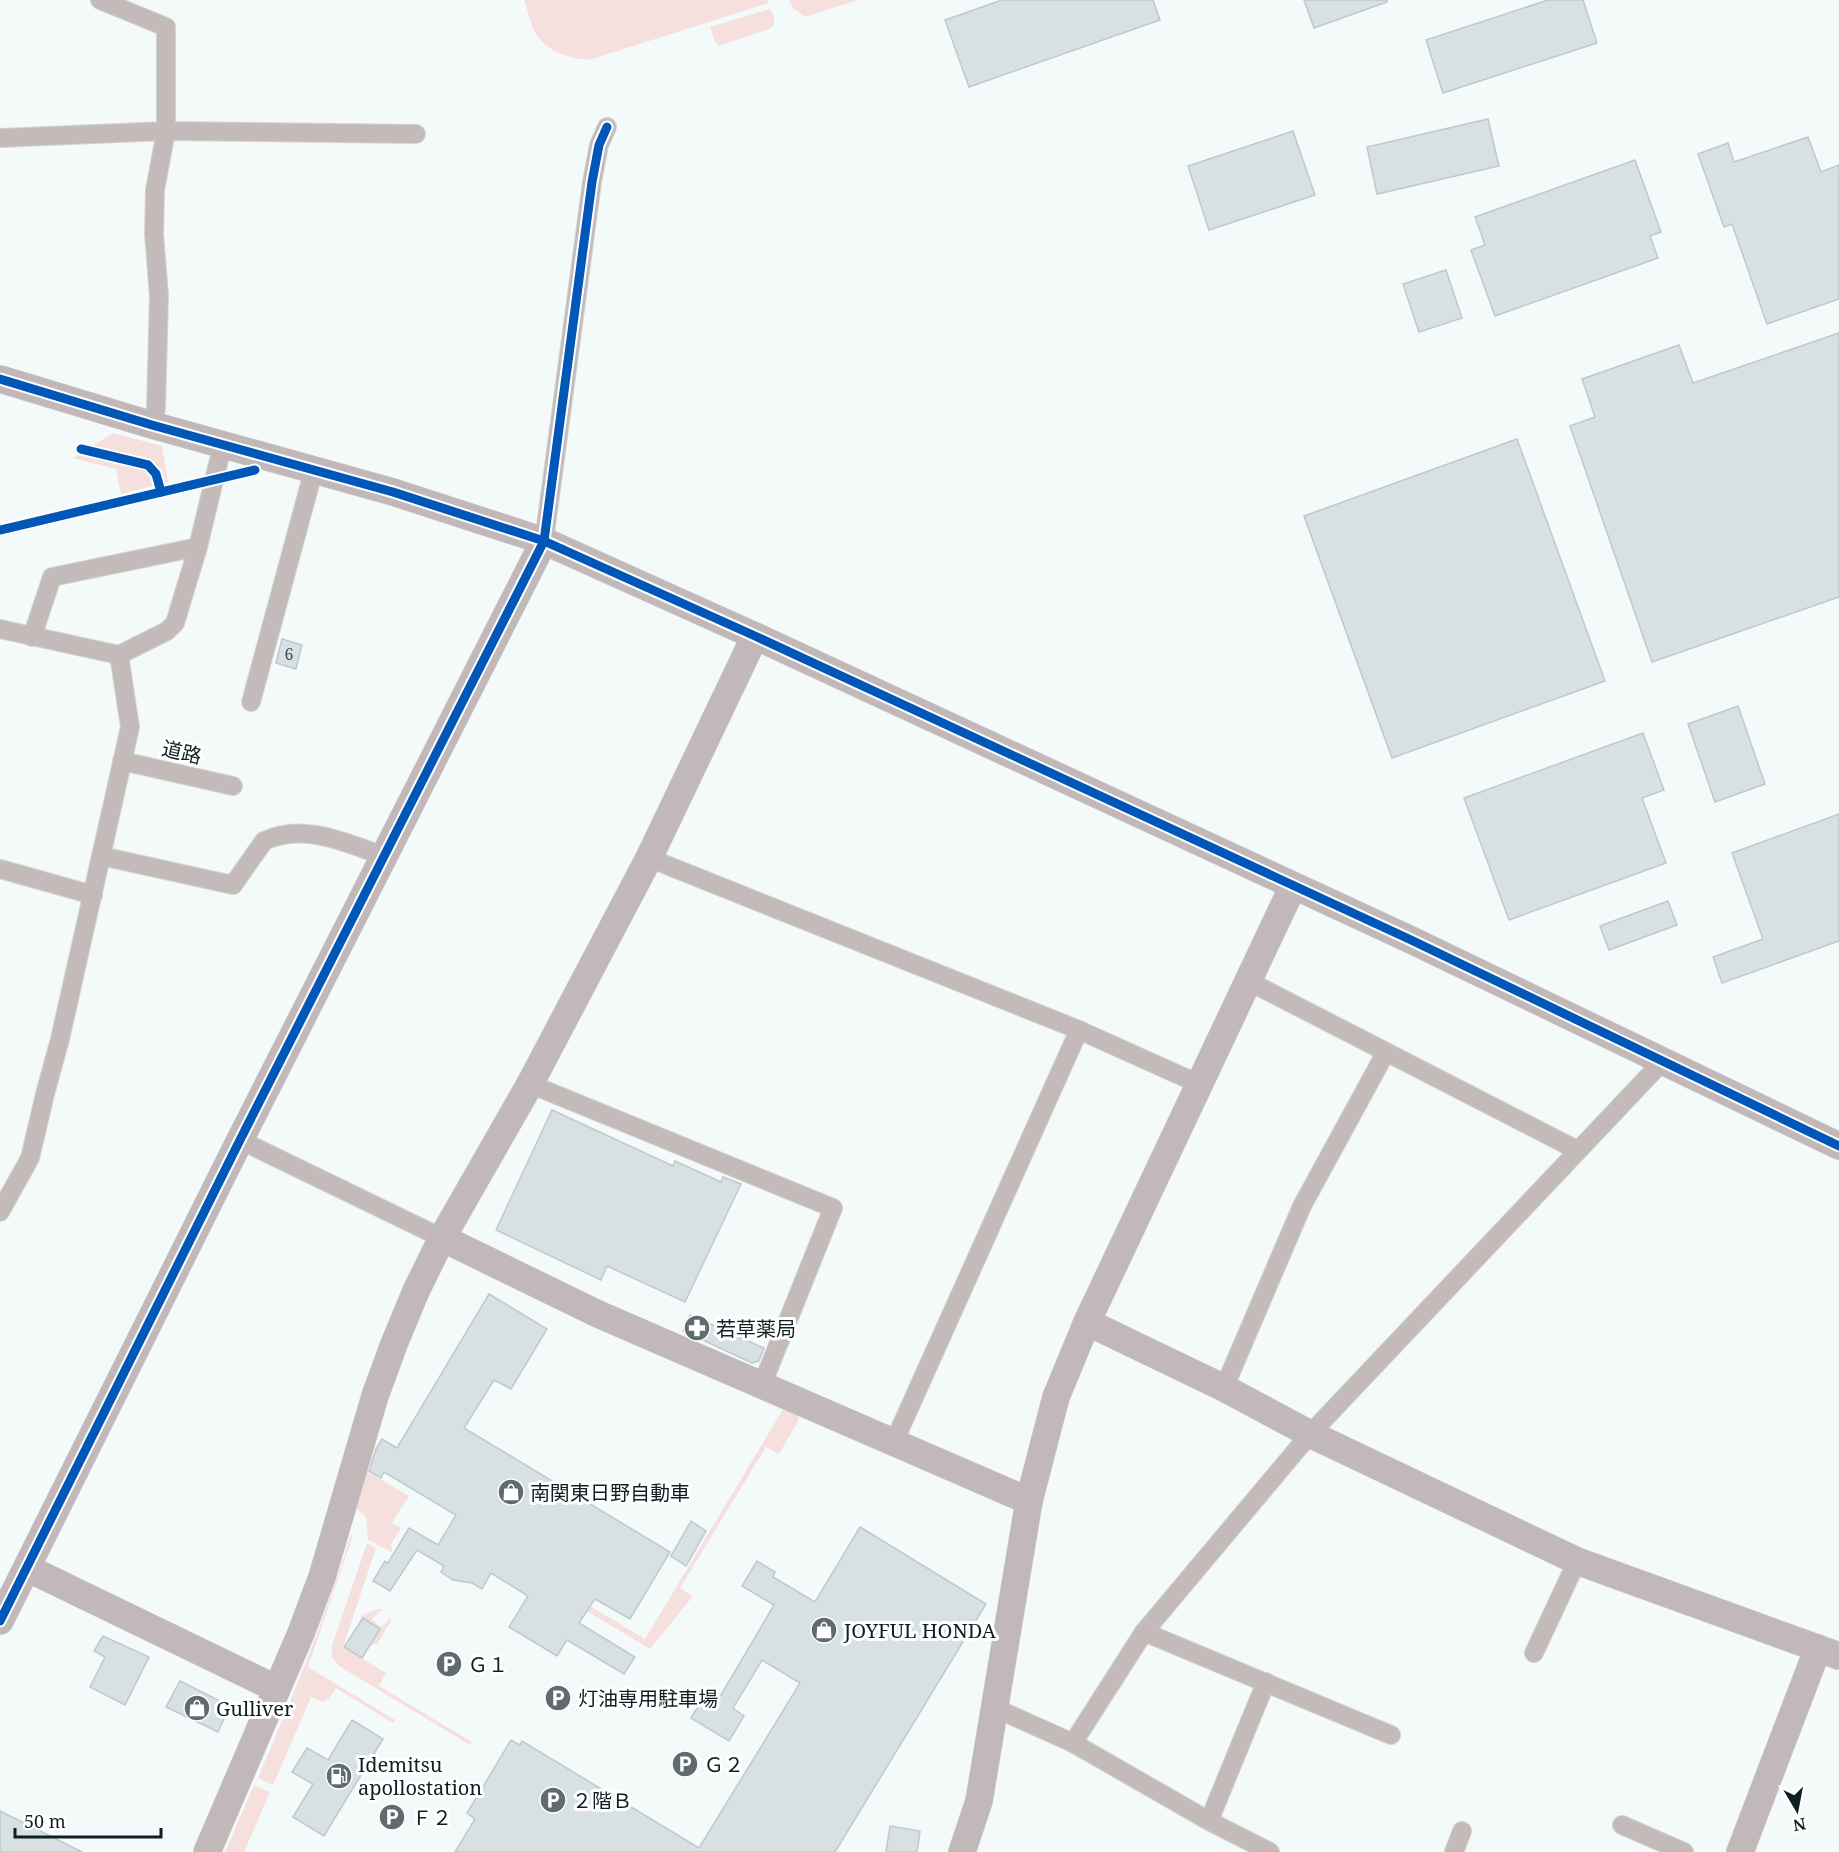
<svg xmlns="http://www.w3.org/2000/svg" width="1839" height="1852" viewBox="0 0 1839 1852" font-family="'Noto Serif','Noto Sans JP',serif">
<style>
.green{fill:#f6e0de}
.building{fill:#d7e1e3;stroke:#bfc9cb;stroke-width:1.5}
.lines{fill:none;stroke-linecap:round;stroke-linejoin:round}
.street-casing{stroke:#d0d5d7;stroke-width:20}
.secondary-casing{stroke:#d0d5d7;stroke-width:28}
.street{stroke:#c4bab9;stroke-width:18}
.secondary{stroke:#c2b8b9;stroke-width:27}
.cycleway-casing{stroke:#fff;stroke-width:13}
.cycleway{stroke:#0057b8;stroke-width:9}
.labels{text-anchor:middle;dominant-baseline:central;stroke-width:6;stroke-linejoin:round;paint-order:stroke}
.number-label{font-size:16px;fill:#435054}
.street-label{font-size:20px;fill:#101f23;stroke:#fff}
.poi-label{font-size:20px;fill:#101f23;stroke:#fff;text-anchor:start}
</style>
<rect width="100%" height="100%" fill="#f4f9fa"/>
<!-- green -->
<g class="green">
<path d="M524 0H768L769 3 589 60C570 58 545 52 535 32 530 23 528 10 524 0Z"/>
<polygon points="789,0 858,0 805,17 793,8"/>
<polygon points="770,9 774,17 774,25 769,29 719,46 715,42 710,27"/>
<polygon points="113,433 162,446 168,482 121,494 116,469 73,458"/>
<polygon points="785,1406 799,1414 798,1421 779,1454 766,1447 680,1588 693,1596 650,1649 587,1611 590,1606 645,1639"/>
<polygon points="363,1469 409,1496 392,1523 401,1528 391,1544 392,1552 368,1540 366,1517 354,1506"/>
<path d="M351 1534 352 1538 308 1667 395 1720 393 1723 336 1688 328 1700 326 1699 324 1702 311 1697 273 1785 258 1778C292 1697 326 1618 351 1534Z"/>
<polygon points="367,1543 376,1548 343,1647 386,1673 379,1686 472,1742 470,1745 339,1666 332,1657 332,1646"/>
<polygon points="378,1609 382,1609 372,1619 381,1627 391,1618 391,1621 377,1644 368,1645 357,1628 362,1615"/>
<polygon points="254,1785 270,1792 244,1852 225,1852"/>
</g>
<!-- building -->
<g class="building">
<polygon points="1002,0 1153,0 1160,20 969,87 945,20"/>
<polygon points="1304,0 1387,0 1387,2 1314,28"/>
<polygon points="1548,0 1583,0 1597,43 1443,93 1426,40"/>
<polygon points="1488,119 1499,166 1377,194 1367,147"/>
<polygon points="1293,131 1315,195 1209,230 1188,166"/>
<polygon points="1808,137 1821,172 1839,165 1839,299 1767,324 1732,224 1724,227 1698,154 1728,143 1734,162"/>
<polygon points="1635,160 1661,232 1650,236 1658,258 1495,316 1471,250 1485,245 1475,217"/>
<polygon points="1446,270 1462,318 1419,332 1403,284"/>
<polygon points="1839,333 1839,597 1652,662 1570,426 1595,417 1582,379 1679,345 1693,383"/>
<polygon points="1517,439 1605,681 1392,758 1304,516"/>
<polygon points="282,639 302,645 296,669 276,663"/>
<polygon points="1738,706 1765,784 1715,802 1688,724"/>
<polygon points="1643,733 1664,790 1642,798 1666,863 1509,920 1464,798"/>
<polygon points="1839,814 1839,941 1722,983 1713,957 1763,939 1732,853"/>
<polygon points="1668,901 1677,925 1609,950 1600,926"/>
<polygon points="552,1110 673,1166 675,1161 721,1182 723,1177 741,1184 685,1302 607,1266 601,1280 496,1230"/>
<polygon points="489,1294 547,1329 511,1389 494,1380 464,1428 670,1552 630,1619 595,1599 579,1623 635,1657 624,1674 567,1640 557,1656 509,1627 528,1596 491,1573 482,1589 472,1583 453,1580 441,1572 444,1566 417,1550 390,1591 373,1581 385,1561 388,1563 409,1528 438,1545 456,1515 384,1472 381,1478 369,1471 376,1449 382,1439 397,1448"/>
<polygon points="690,1315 764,1348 759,1361 752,1363 683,1331"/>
<polygon points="691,1521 706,1531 686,1566 671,1556"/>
<polygon points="860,1527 986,1604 835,1852 455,1852 475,1819 467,1813 511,1740 520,1745 522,1741 699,1848 800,1683 762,1660 733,1708 744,1716 729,1741 691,1718 706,1693 718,1700 774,1605 742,1586 757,1561 775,1572 773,1577 815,1602"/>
<polygon points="363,1618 380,1629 362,1658 344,1647"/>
<polygon points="103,1636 149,1657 125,1705 90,1687 105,1657 94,1651"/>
<polygon points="180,1681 230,1706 218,1732 166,1707"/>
<polygon points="352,1720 383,1739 324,1836 293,1817 313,1784 292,1772 307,1748 328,1760"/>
<polygon points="0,1811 82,1852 0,1852"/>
<polygon points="890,1826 920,1831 917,1852 886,1852"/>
</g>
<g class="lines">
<defs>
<g id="street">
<polyline points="100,0 166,27 166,131 155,190 154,234 159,296 156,408 152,425"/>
<polyline points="0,138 166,131 416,134"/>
<polyline points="544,541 592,182 599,145 607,127"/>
<polyline points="0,629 119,655 167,631 175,623 198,547 223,443"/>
<polyline points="32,637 52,577 198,547"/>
<polyline points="251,702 314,469"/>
<polyline points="122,761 233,786"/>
<path d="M101 856 233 885 264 841C303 822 346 843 384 856"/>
<polyline points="649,858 1079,1030 1199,1084"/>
<polyline points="0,869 93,895"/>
<polyline points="1248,981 1577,1150"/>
<polyline points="530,1084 833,1208 762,1385"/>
<polyline points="240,1140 442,1238"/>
<polyline points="0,1212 30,1158 45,1094 60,1039 130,727 119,655"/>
<polyline points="1224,1388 1302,1206 1386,1052"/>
<polyline points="894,1442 1079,1030"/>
<polyline points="1144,1632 1391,1735"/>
<polyline points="1534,1653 1577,1561"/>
<polyline points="995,1708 1073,1743 1209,1821 1270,1852"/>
<polyline points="1073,1743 1144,1632 1310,1434 1662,1062"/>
<polyline points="1209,1821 1266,1682"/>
<polyline points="1622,1825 1684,1852"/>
<polyline points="1454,1852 1462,1831"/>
</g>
<g id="secondary">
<polyline points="0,379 152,425 393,492 544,541 755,636 1409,939 1839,1146"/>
<polyline points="442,1238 598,1314 1029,1501"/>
<polyline points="1087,1322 1224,1388 1310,1434 1577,1561 1839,1656"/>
<polyline points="27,1568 277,1689"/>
<polyline points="0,1621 240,1140 544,541"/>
<polyline points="207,1852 301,1633 322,1577 375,1396 394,1344 416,1291 442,1238 530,1084 649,858 755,636"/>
<polyline points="962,1852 979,1801 1029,1501 1056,1397 1087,1322 1293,886"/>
<polyline points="1740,1852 1818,1648"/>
</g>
</defs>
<!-- street casing -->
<use href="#street" class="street-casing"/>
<!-- secondary casing -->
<use href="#secondary" class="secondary-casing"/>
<!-- street -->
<use href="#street" class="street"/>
<!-- secondary -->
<use href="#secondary" class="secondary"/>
<defs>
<g id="cycleway">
<polyline points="0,379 152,425 393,492 544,541 755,636 1409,939 1839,1146"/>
<polyline points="81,449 148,465 156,474 161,492"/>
<polyline points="0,530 255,470"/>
<polyline points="0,1621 240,1140 544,541 592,182 599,145 607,127"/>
</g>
</defs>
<!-- cycleway casing -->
<use href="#cycleway" class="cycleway-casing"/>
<!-- cycleway -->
<use href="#cycleway" class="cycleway"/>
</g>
<!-- icons -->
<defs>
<symbol id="pharmacy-disc" viewBox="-11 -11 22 22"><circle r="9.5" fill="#606b6e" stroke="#fff"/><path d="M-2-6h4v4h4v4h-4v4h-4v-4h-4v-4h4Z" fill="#fff"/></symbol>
<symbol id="shop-disc" viewBox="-11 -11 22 22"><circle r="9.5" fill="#606b6e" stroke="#fff"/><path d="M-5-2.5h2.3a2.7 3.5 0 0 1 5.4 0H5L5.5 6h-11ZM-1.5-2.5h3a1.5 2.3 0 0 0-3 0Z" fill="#fff"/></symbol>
<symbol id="parking-disc" viewBox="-11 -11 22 22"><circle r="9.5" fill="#606b6e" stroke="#fff"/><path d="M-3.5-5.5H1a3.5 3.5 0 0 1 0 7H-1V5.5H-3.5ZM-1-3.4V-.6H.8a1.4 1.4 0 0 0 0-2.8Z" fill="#fff"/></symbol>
<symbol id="fuel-disc" viewBox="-11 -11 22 22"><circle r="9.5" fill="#606b6e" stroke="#fff"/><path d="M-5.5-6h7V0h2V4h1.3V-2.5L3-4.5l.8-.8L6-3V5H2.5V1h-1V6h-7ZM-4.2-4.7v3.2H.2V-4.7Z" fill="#fff"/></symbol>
</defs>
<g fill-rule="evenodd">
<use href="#pharmacy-disc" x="682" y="1313" width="30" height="30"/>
<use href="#shop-disc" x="496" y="1477" width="30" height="30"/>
<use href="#shop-disc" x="809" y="1615" width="30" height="30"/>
<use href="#parking-disc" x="434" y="1649" width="30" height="30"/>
<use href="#parking-disc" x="543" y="1683" width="30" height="30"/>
<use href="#shop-disc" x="182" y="1693" width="30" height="30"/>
<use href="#parking-disc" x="670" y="1749" width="30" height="30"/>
<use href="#fuel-disc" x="324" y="1761" width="30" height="30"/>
<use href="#parking-disc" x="538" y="1785" width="30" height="30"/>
<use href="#parking-disc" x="377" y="1802" width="30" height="30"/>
</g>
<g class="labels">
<!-- number labels -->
<g class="number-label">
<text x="289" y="654">6</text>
</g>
<!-- street labels -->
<g class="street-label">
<text transform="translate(182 752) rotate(13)">道路</text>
</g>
<!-- poi labels -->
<g class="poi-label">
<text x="716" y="1328">若草薬局</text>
<text x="530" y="1492">南関東日野自動車</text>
<text x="844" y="1630">JOYFUL HONDA</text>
<text x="468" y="1664">Ｇ１</text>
<text x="578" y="1698">灯油専用駐車場</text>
<text x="216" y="1708">Gulliver</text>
<text x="358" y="1764">Idemitsu<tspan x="358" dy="23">apollostation</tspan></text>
<text x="704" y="1764">Ｇ２</text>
<text x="572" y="1800">２階Ｂ</text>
<text x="412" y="1817">Ｆ２</text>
</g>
</g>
<!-- north arrow -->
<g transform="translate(1797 1810) rotate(170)" stroke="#ffffff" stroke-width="4.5" paint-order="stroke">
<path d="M0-4.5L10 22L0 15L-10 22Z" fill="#101f23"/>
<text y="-9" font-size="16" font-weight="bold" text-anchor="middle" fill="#101f23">N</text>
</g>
<!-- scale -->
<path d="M15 1828v9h146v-9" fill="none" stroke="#101f23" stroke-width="3"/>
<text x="24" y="1828" font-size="18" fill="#101f23" stroke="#ffffff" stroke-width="4.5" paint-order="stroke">50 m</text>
</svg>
